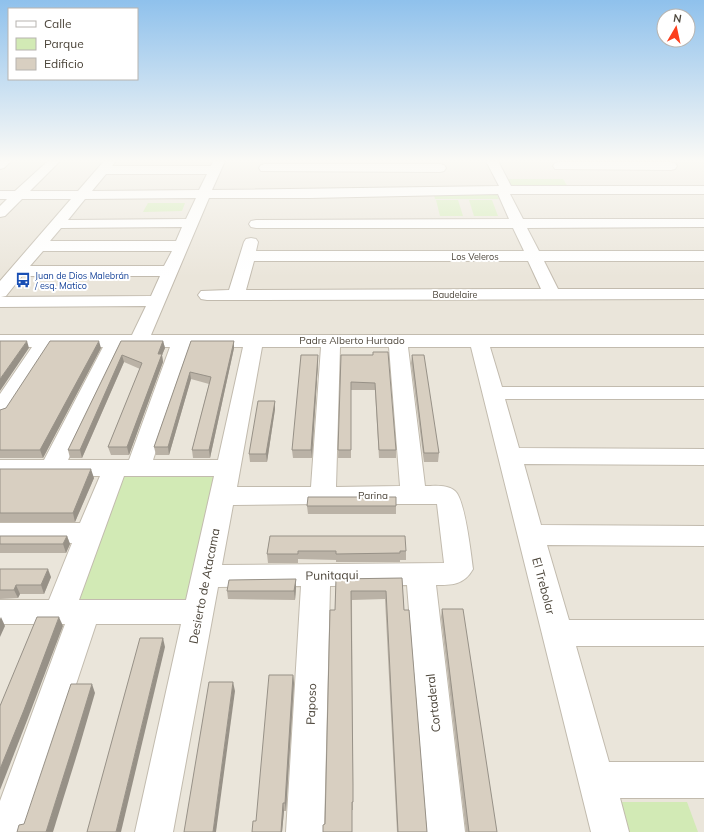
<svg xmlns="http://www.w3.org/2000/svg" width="704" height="832" viewBox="0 0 704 832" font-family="Mulish,sans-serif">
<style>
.residential{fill:#eae5da}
.green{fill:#d2eab5}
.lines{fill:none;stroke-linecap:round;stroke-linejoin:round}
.minor-casing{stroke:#c2bbae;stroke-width:2}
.minor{fill:#fff;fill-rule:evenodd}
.wall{fill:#bab2a6}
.shaded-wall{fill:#979187}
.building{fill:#d8cfc1;stroke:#979187}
.labels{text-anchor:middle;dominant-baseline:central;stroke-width:4;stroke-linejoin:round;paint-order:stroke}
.far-street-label{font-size:9px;fill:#4b4439;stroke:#fff}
.far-transit-label{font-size:9px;fill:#164399;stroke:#fff;text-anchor:start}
.street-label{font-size:10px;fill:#4b4439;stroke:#fff}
.near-street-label{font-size:12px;fill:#4b4439;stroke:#fff}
</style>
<rect width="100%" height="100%" fill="#f6f3ec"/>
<!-- residential -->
<rect class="residential" x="0" y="161" width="704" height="671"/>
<!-- green -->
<g class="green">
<polygon points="506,179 563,179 568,187 518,187 515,185 516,187 510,187"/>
<polygon points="434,195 497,195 499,199 435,199"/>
<polygon points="436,200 458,200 463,216 440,216"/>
<polygon points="469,200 492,200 498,216 474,216"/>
<polygon points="148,203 185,203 182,211 143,212"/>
<polygon points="120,473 218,473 187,606 68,606"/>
<polygon points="617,802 687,802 698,832 626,832"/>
</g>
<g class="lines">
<defs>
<g id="minor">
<polygon points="0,161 11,161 4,168 0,169"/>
<path d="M48 161H60L30 191H78L104 161H116L112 166H211L213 161H225L212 190 499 186 486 161H498L511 186H704V194H510L523 219H704V227L527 228 539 251H704V261H544L558 289H704V299L207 300 201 299 198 295 201 291 229 290 244 242 246 239 251 238 256 239 258 242 256 251H524L513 228H256L251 227 249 224 251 221 256 220 509 219 498 194 310 198H209L151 335H704V347H490L502 387H704V399H505L519 448 704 449V465L524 464 541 525 704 526V546L547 545 569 620H704V646H576L609 762H704V798H620L629 832H591L471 347H408L425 486C434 486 447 484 455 491 465 499 471 554 473 569 464 585 452 585 436 585L465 832H427L407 585 330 586 324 832H286L301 586 218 587 173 832H135L181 624H96L27 832H0V801L65 624H0V600H49L72 543H0V523H80L100 476H0V460H44L103 347H51L8 415 0 417V394L32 347H0V335H132L146 306 0 307V281L71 199H22L5 216 0 217V206L7 199H0V191H15ZM106 174H207L199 190 92 191ZM196 198 186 219 68 220 85 199ZM182 227 176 241H50L61 228ZM43 251H172L164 266H30ZM254 261H528L541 289 246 290ZM22 276H160L151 296 1 297 6 296ZM122 347H170L129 460H68ZM190 347H243L218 460H153ZM262 347H321L311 487H237ZM340 347H389L400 486 336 487ZM124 476H214L186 600H79ZM321 504H437L444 563 222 565 233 505Z"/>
<polygon points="559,162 671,162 675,163 677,166 675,169 671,170 555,169 553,166 555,163"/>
<polygon points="265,164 440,164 444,165 446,168 444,171 440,172 261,171 259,168 261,165"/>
</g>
</defs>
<!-- minor casing -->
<use href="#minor" class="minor-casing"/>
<!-- minor -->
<use href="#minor" class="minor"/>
</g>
<!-- wall -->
<g class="wall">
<polygon points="121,341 163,341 165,348 162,355 163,362 129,455 111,455 108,447 140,369 124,362 82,458 70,458 68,450"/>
<polygon points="191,341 234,341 234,348 210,458 193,458 192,450 209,384 191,379 169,455 156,455 154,447"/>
<polygon points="101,348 43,458 0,458 0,410 6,408"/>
<polygon points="318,355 318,363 312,458 293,458 292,450"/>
<polygon points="341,355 373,355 396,450 396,458 379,458 375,390 351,390 351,458 338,458"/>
<polygon points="412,355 439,453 438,462 424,462 411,363"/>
<polygon points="275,401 275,409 267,462 250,462 249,454"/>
<polygon points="0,469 94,478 75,522 0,522"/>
<polygon points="307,506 396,506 396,514 308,514"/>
<polygon points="0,536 67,536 70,544 66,553 0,553"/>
<polygon points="270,536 406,551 406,560 400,560 400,562 336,562 336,560 298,559 298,563 268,563 267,554"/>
<polygon points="0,569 51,577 44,594 20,594 18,598 0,599"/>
<polygon points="402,578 404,610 427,832 397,832 385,599 352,600 353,810 352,810 325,824 335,610 336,579"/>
<polygon points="296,579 296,588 295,600 228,599 227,591"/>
<polygon points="442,609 497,832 466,832 441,617"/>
<polygon points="293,675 294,683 286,811 284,811 282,832 252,832 256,821"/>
</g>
<!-- shaded-wall -->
<g class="shaded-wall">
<polygon points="27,341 29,348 0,391 0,379"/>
<polygon points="99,341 101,348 43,458 40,450"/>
<polygon points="163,341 165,348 162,355 163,362 129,455 127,447 158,354"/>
<polygon points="234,341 234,348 210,458 209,450"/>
<polygon points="122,355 124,362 82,458 80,450"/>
<polygon points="318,355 318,363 312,458 311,450"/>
<polygon points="190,372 191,379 169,455 168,447"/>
<polygon points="275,401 275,409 267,462 266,454"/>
<polygon points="91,469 94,478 75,522 73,513"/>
<polygon points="67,536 70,544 66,553 63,544"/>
<polygon points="48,569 51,577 44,594 41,585"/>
<polygon points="296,579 296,588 295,600 294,591"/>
<polygon points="16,585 20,594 18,598 14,590"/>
<polygon points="1,617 5,626 0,637 0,619"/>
<polygon points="59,617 63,626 28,718 0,790 0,769"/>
<polygon points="163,638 165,647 121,832 116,832"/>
<polygon points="293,675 294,683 286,811 285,803"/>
<polygon points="233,682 235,691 216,832 213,832"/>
<polygon points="92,684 95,693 79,748 53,832 46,832"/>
<polygon points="283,803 284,811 282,832 281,832"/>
</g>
<!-- building -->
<g class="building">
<polygon points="0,341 27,341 0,379"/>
<polygon points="50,341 99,341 40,450 0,450 0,410 6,408"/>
<polygon points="121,341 163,341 158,354 162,354 127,447 108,447 142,363 122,355 80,450 68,450"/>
<polygon points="191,341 234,341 209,450 192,450 211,377 190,372 168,447 154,447"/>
<polygon points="373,352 388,352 396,450 379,450 375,383 351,382 351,450 338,450 341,355 373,355"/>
<polygon points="301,355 318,355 311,450 292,450"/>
<polygon points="412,355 424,355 439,453 424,453"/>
<polygon points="258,401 275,401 266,454 249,454"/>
<polygon points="0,469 91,469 73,513 0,513"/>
<polygon points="308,497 396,497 396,506 307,506"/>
<polygon points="0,536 67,536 63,544 0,544"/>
<polygon points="270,536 405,536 406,551 400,551 400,553 336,554 336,551 298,551 298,554 267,554"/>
<polygon points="0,569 48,569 41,585 16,585 14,590 0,590"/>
<polygon points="402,578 404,610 409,610 427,832 398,832 386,591 351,591 353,785 353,802 352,802 352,832 323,832 323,825 325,824 330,610 335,610 336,579"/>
<polygon points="296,579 294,591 227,591 229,580"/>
<polygon points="442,609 463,609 497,832 469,832"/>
<polygon points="37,617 59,617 24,710 0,769 0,706"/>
<polygon points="140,638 163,638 116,832 87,832"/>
<polygon points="269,675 293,675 285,803 283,803 281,832 252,832 253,821 256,821"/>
<polygon points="209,682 233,682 213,832 184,832"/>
<polygon points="71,684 92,684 75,740 46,832 17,832 19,825 24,824"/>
</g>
<!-- sky -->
<linearGradient id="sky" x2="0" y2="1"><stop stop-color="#8fc1ec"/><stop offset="0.58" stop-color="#fbfaf6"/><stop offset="1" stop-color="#fbfaf6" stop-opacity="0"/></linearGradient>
<rect width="704" height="277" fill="url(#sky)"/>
<!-- icons -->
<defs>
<symbol id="bus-bare" viewBox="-9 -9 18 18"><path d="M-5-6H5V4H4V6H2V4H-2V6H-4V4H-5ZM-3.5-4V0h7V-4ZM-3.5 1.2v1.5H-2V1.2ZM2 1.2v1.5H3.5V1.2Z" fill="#1a4fb4" stroke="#fff" stroke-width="2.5" paint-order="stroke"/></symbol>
</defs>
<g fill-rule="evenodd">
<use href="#bus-bare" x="12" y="269" width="22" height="22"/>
</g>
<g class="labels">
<!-- far-street labels -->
<g class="far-street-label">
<text x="475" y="256">Los Veleros</text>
<text x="455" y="294">Baudelaire</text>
</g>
<!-- far-transit labels -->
<g class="far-transit-label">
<text x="35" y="275">Juan de Dios Malebrán<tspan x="35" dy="10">/ esq. Matico</tspan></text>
</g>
<!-- street labels -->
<g class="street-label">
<text x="352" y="340">Padre Alberto Hurtado</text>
<text x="373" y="495">Parina</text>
</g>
<!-- near-street labels -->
<g class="near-street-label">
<text transform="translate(332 575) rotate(-1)">Punitaqui</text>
<text transform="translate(204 586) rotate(-79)">Desierto de Atacama</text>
<text transform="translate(544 586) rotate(75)">El Trebolar</text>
<text transform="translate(433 703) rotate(-96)">Cortaderal</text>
<text transform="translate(311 704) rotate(-88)">Paposo</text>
</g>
</g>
<!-- legend -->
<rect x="8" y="8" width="130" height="72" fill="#ffffff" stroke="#b7b4b0"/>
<rect x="16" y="21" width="20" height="6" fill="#ffffff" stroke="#b7b4b0"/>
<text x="44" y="28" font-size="12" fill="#4b4439">Calle</text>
<rect x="16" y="38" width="20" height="12" fill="#d2eab5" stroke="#b7b4b0"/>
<text x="44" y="48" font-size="12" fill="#4b4439">Parque</text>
<rect x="16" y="58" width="20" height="12" fill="#d8cfc1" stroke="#b7b4b0"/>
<text x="44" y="68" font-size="12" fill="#4b4439">Edificio</text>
<!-- north arrow -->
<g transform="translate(676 28) rotate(9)"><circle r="19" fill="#ffffff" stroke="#b7b4b0"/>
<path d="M0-3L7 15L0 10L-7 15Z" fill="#fc3f1d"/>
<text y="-6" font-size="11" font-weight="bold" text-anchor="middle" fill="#4b4439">N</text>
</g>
</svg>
